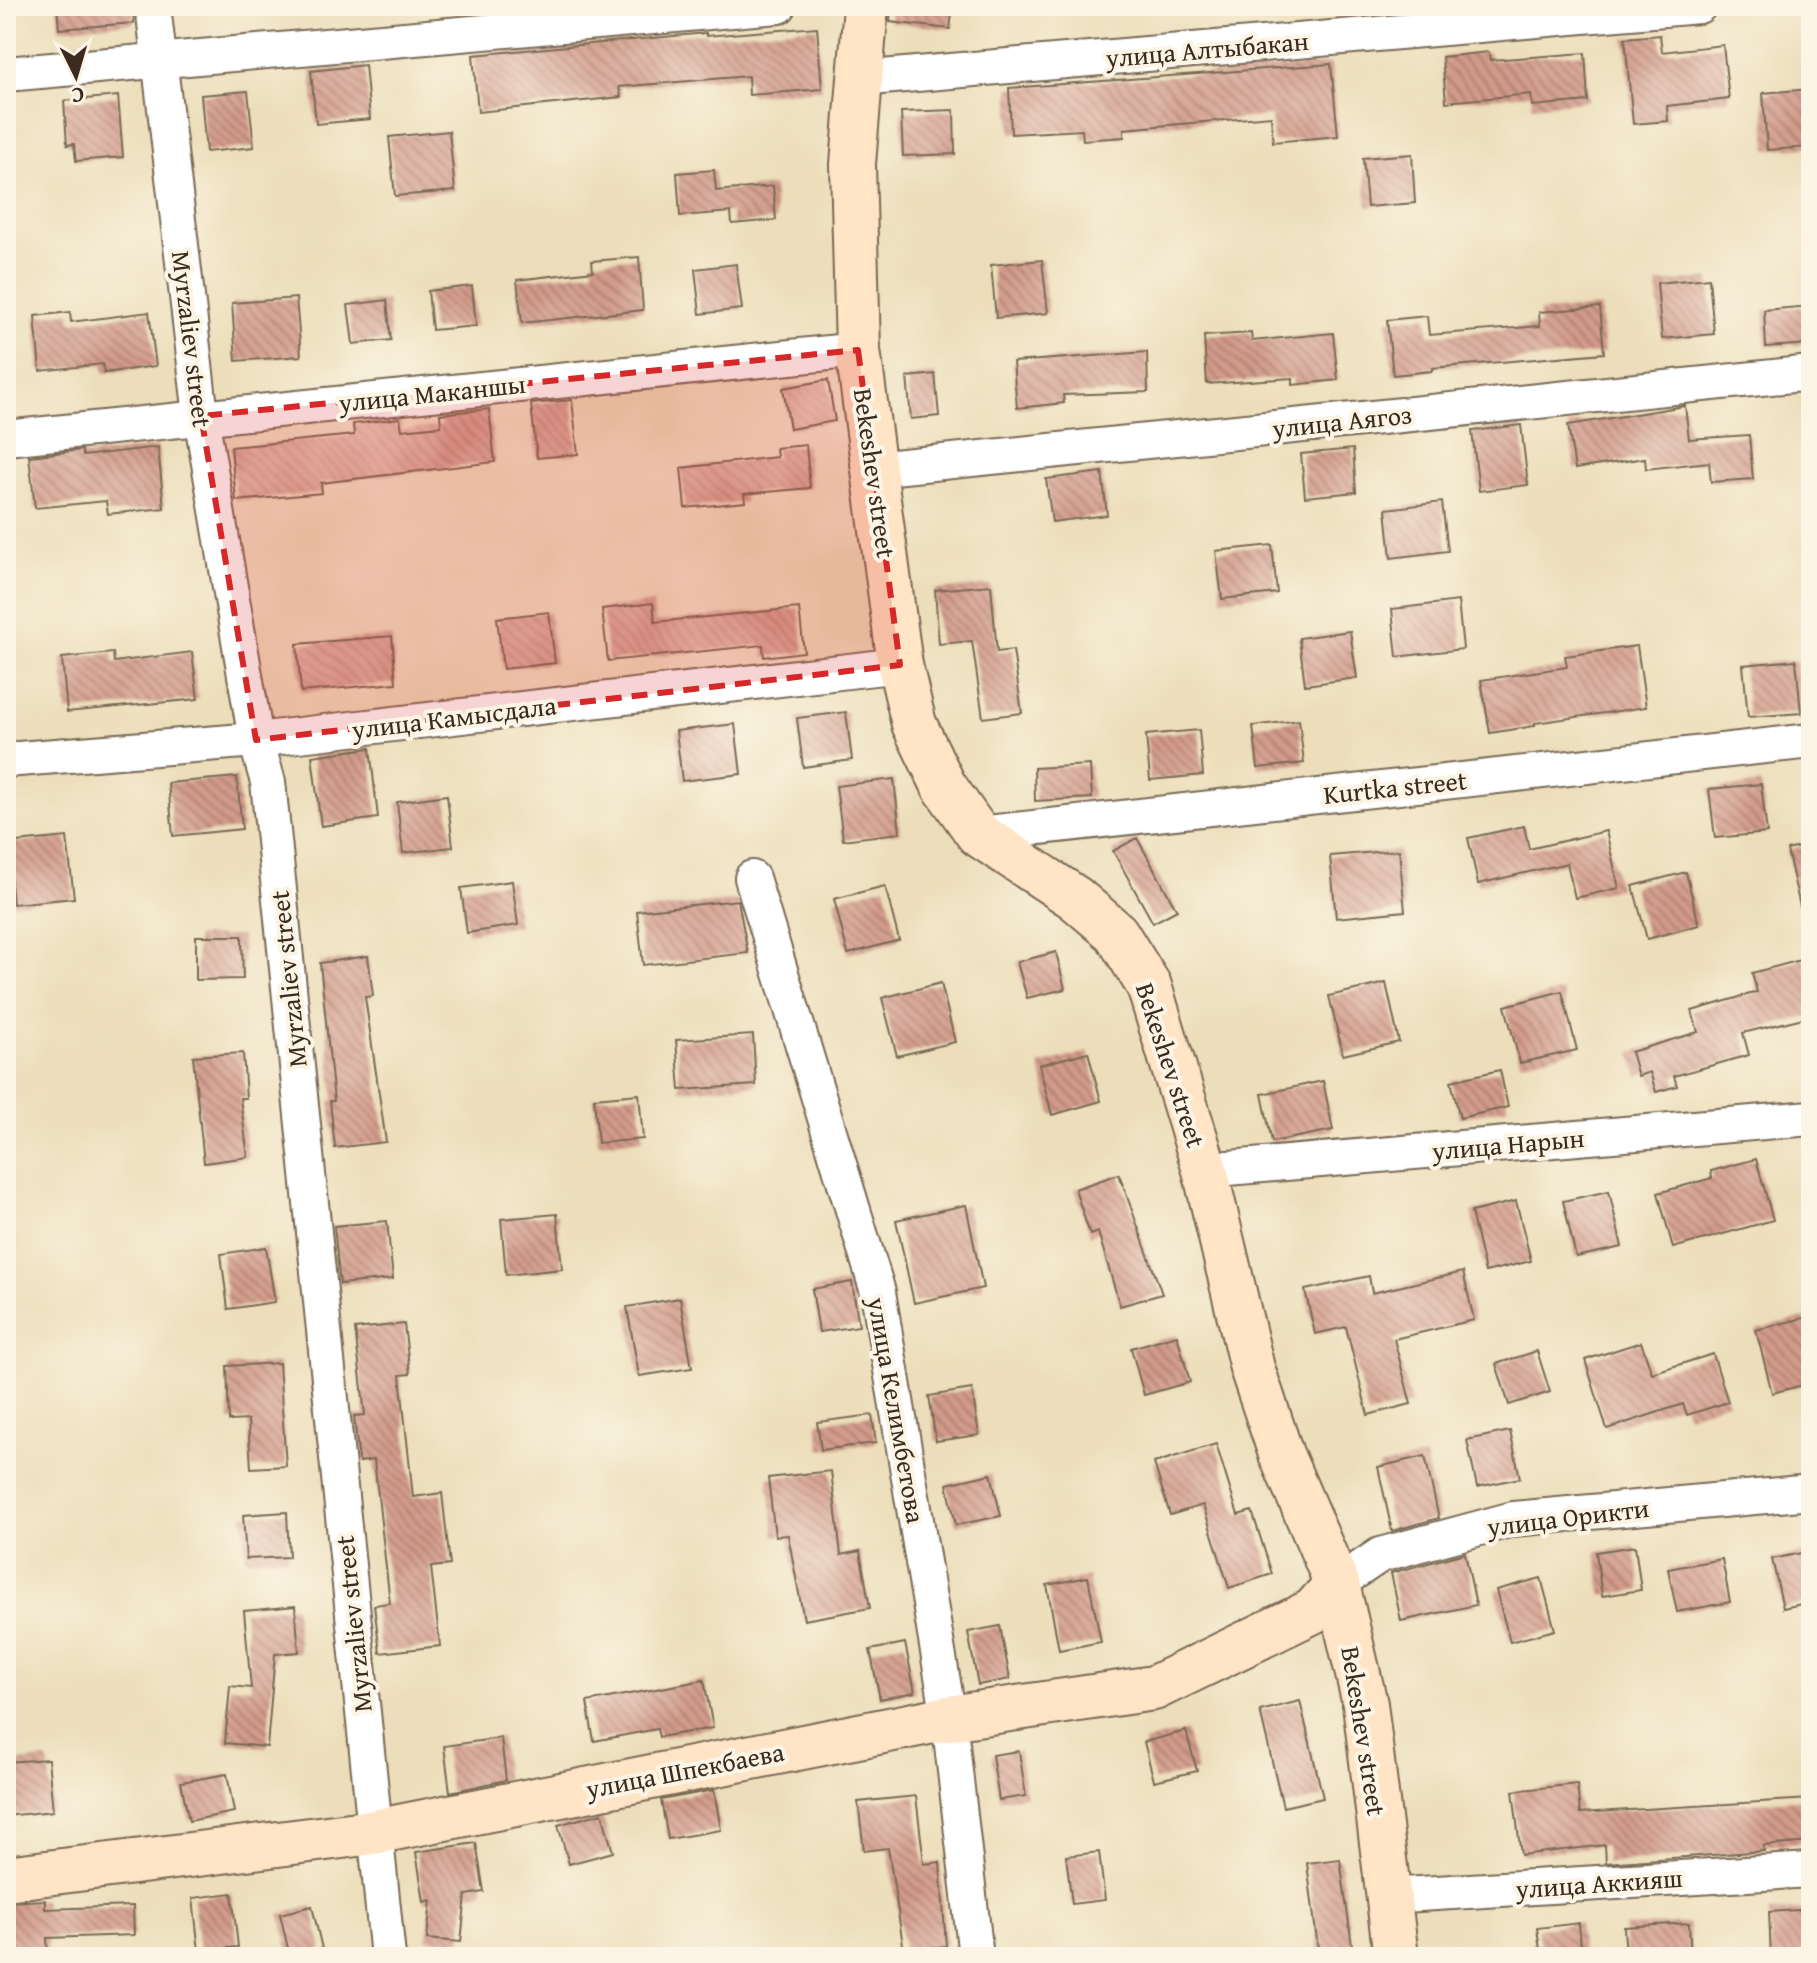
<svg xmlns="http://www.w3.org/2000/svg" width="1817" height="1963" viewBox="0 0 1817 1963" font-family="'Gentium Book Plus',serif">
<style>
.building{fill:url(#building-back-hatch)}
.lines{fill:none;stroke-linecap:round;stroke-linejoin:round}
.street-casing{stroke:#796955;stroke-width:38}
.secondary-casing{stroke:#796955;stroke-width:48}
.street{stroke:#fff;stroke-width:34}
.secondary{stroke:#ffe4c6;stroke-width:44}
.marked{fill:#d62828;fill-opacity:0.2;stroke:#d62828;stroke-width:6;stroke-dasharray:16 10;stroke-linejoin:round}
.labels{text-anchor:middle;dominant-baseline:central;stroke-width:8;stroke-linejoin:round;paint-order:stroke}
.street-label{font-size:26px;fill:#3b2a1e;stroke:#fcf5e5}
</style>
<defs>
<pattern id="building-back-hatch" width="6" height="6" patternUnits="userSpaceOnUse" patternTransform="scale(2)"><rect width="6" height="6" fill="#d29a8a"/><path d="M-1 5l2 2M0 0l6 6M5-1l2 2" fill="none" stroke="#ac7e70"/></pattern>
</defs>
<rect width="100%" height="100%" fill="#fcf5e5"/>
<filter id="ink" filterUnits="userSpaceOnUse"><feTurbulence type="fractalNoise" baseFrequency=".0125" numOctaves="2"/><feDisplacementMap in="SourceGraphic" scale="16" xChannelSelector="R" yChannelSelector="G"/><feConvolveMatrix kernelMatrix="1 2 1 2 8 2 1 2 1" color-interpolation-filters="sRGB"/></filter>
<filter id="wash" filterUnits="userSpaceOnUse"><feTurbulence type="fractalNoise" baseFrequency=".006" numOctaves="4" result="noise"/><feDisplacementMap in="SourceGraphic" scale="32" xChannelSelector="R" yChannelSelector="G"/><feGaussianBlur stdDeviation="1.8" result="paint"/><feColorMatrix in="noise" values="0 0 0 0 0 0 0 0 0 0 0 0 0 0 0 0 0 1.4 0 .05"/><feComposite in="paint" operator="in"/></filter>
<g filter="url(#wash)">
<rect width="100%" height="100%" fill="#ecdeba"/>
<g id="blocks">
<!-- building -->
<g class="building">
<polygon points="57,6 133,6 134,23 59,29"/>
<polygon points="891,6 953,6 950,29 890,22"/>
<polygon points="817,27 822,89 749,95 748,76 619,87 621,97 478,112 473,55 706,33 706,36"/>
<polygon points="1660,35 1662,52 1723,45 1729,99 1667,106 1668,121 1633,124 1625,38"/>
<polygon points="1489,52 1490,60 1585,53 1588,101 1532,106 1531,94 1446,102 1442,57"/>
<polygon points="1331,64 1338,136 1273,142 1271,116 1124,129 1124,137 1083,140 1082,130 1011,134 1009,88"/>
<polygon points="365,65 370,119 316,124 311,71"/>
<polygon points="1811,89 1811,147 1767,150 1763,93"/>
<polygon points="248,91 254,147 206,152 201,95"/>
<polygon points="118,96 123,157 76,161 74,144 67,145 64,101"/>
<polygon points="954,110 955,154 903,156 901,112"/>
<polygon points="449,131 455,191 395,196 389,137"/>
<polygon points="1412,154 1415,203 1367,207 1363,158"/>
<polygon points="714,170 716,191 773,186 776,220 732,224 731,212 680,216 677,173"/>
<polygon points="639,257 643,310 522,323 517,280 593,271 592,261"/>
<polygon points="1042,260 1048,313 996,318 991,265"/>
<polygon points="736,264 742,309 700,314 695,269"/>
<polygon points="1709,278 1714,334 1662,339 1657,283"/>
<polygon points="472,286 476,326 432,330 428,291"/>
<polygon points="296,298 301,356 236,361 232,303"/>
<polygon points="387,300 391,340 353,344 348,305"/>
<polygon points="1811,306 1811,344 1766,347 1764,310"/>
<polygon points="1600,307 1604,353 1432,368 1432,371 1393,375 1387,320 1427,316 1429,335 1540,326 1539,312"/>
<polygon points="70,312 71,322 149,312 156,366 104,373 103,364 40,371 35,316"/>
<polygon points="1251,333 1252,341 1333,333 1338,380 1293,385 1293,378 1207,384 1204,336"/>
<polygon points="1147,352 1148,392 1063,395 1064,403 1017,408 1013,362"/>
<polygon points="935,374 939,416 911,419 907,377"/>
<polygon points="828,380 835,421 790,429 783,388"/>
<polygon points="572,400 578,454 537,458 531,404"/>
<polygon points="1685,406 1689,439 1749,435 1753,479 1711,482 1709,462 1646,469 1645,458 1575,469 1568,425"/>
<polygon points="489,409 495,462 321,483 322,493 236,501 231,447 354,435 353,424 400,418 402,430 441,426 440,414"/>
<polygon points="1521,425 1528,485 1479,491 1472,431"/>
<polygon points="806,445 810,488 744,494 745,502 685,508 681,468 777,457 776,448"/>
<polygon points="158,447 164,508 108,514 106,501 35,508 29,456 82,450 83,456"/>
<polygon points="1353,449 1356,492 1305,497 1301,454"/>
<polygon points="1102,472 1107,515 1052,522 1046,479"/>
<polygon points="1442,502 1448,551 1391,558 1386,509"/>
<polygon points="1272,545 1277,593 1222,599 1216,551"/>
<polygon points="991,585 997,652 1013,650 1022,713 983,718 972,641 939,644 935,590"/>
<polygon points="1458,601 1463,649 1397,657 1392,609"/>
<polygon points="653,603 655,622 799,608 804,652 764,657 763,645 608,661 602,609"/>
<polygon points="549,612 555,663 503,669 497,618"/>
<polygon points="1350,631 1357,678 1305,685 1299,638"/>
<polygon points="392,636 396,683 301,692 297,644"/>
<polygon points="1637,646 1646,707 1535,723 1535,726 1490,733 1481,680 1567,667 1565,656"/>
<polygon points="192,652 198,699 67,712 62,658 113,653 114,662"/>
<polygon points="1796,660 1801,713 1748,717 1743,665"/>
<polygon points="846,712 852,760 803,767 797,718"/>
<polygon points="1299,720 1304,763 1258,768 1253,726"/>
<polygon points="735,724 741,774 682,781 676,731"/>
<polygon points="1199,730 1203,775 1150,780 1146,735"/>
<polygon points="370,748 378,818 321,826 312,756"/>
<polygon points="1090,765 1092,798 1035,801 1034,768"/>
<polygon points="237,777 242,829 173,836 168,783"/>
<polygon points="894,779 900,833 843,840 836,786"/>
<polygon points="1761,784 1767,833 1715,838 1709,789"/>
<polygon points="447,795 453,847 403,853 397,802"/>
<polygon points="1524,826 1529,849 1606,831 1619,888 1575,898 1567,863 1478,884 1468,838"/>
<polygon points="67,837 74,898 13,904 7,843"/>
<polygon points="1137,838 1177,910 1153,923 1113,851"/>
<polygon points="1811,844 1811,914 1802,915 1787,850"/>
<polygon points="1399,850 1405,911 1336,918 1330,856"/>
<polygon points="1686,872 1699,925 1647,939 1633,886"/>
<polygon points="512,881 518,925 467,933 461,888"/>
<polygon points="885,886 899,940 848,954 834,899"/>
<polygon points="738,900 748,953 643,965 637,911"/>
<polygon points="196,936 242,936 243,979 196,980"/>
<polygon points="1056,952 1065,989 1027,998 1017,962"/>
<polygon points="368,956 373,996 365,997 386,1142 335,1148 330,1101 334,1101 320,963"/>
<polygon points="1804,959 1811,988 1811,1016 1743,1033 1749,1055 1674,1076 1677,1086 1656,1092 1650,1072 1638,1076 1631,1052 1698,1032 1692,1011 1757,992 1752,973"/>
<polygon points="941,983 955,1042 897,1056 882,998"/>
<polygon points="1386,983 1399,1042 1343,1055 1329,996"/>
<polygon points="1562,991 1577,1050 1520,1063 1505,1006"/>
<polygon points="753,1035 756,1085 680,1090 676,1040"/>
<polygon points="1088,1052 1101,1101 1052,1115 1039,1065"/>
<polygon points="243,1053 246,1098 240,1098 248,1157 204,1163 193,1056"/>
<polygon points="1500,1070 1508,1107 1460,1118 1451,1081"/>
<polygon points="1323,1081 1333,1130 1272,1142 1262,1094"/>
<polygon points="639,1094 643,1139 598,1143 594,1098"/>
<polygon points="1756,1159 1773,1220 1673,1248 1658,1193 1712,1178 1711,1171"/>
<polygon points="1119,1174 1162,1294 1120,1306 1098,1232 1090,1235 1075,1189"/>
<polygon points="1609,1191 1622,1247 1576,1257 1563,1201"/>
<polygon points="1516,1201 1531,1261 1485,1272 1471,1212"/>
<polygon points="966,1205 983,1288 914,1303 896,1220"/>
<polygon points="557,1214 562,1269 506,1275 501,1219"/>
<polygon points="387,1221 393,1279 340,1284 334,1226"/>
<polygon points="266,1247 275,1302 228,1309 221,1254"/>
<polygon points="1463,1272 1474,1320 1394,1339 1411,1404 1368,1415 1346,1327 1315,1334 1305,1290 1369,1276 1372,1293"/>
<polygon points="852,1282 859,1326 819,1332 812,1289"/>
<polygon points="680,1298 692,1368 639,1376 627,1307"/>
<polygon points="1811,1316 1811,1383 1772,1393 1756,1330"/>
<polygon points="404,1324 410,1374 400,1375 413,1497 442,1493 450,1565 431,1567 440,1646 380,1653 374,1605 390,1603 374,1460 359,1462 354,1416 365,1415 355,1329"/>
<polygon points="1177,1335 1190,1382 1144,1395 1131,1348"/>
<polygon points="1641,1342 1652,1373 1713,1354 1728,1402 1687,1415 1683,1404 1607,1429 1585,1360"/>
<polygon points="1537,1351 1550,1392 1509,1405 1496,1364"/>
<polygon points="279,1363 286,1466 251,1468 248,1420 229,1421 227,1366"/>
<polygon points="972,1389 979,1435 936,1441 929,1396"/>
<polygon points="872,1415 876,1443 821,1450 817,1422"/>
<polygon points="1510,1431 1520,1478 1477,1487 1467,1440"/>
<polygon points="1216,1444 1238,1515 1252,1511 1272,1574 1229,1588 1203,1505 1170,1515 1154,1463"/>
<polygon points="1425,1456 1439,1518 1392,1531 1378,1467"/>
<polygon points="831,1471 841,1555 860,1551 870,1608 804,1620 788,1535 775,1536 768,1478"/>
<polygon points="991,1474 1001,1516 956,1525 947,1484"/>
<polygon points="287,1512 289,1557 246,1559 243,1515"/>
<polygon points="1635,1546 1641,1590 1602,1596 1596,1552"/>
<polygon points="1811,1551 1811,1602 1783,1608 1772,1559"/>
<polygon points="1465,1553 1476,1605 1401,1621 1391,1573"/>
<polygon points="1722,1559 1730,1602 1677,1612 1668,1569"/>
<polygon points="1088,1577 1101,1642 1059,1650 1047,1585"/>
<polygon points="1541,1578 1555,1630 1510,1642 1496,1590"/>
<polygon points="295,1606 299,1652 275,1654 267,1747 225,1743 230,1686 251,1688 244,1611"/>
<polygon points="1000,1626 1010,1679 978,1685 968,1632"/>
<polygon points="905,1643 915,1692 880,1699 870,1650"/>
<polygon points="704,1680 713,1728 659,1737 657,1729 594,1741 587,1702"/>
<polygon points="1300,1701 1323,1798 1283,1807 1260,1711"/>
<polygon points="1186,1731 1197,1771 1154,1781 1144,1742"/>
<polygon points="501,1738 506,1780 450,1792 444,1746"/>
<polygon points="1019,1751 1026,1796 999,1800 992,1755"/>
<polygon points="48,1759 53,1811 6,1816 6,1762"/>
<polygon points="227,1774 234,1812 189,1821 181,1782"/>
<polygon points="1577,1784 1580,1813 1811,1799 1811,1842 1763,1846 1764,1851 1606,1863 1605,1845 1521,1855 1513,1791"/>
<polygon points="714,1790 721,1830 668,1839 661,1800"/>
<polygon points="916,1796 924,1864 940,1862 946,1946 904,1951 888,1848 864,1851 858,1802"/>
<polygon points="602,1813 613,1852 569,1864 558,1825"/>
<polygon points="476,1843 484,1892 466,1895 461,1942 427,1939 431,1900 424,1902 416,1852"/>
<polygon points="1099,1852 1105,1900 1072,1904 1066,1856"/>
<polygon points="1340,1859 1353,1953 1319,1957 1307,1863"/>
<polygon points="232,1893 238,1947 199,1951 193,1898"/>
<polygon points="45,1900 45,1909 133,1906 134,1935 47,1938 48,1955 6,1957 6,1902"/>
<polygon points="312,1906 322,1949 290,1957 280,1914"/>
<polygon points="1811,1909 1811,1957 1771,1957 1769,1912"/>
<polygon points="1579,1923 1582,1957 1541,1957 1537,1928"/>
<polygon points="1689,1923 1691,1957 1626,1957 1624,1927"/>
</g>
</g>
</g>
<g filter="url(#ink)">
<use href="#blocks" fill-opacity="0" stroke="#796955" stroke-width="2"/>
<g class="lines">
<defs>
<g id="street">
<polyline points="153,6 201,416 256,740 268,782 388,1957"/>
<polyline points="6,74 779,6"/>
<polyline points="859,79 1699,6"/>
<polyline points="6,438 858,350"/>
<polyline points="874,469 1811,373"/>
<polyline points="6,760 256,740 900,665"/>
<polyline points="978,834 1811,741"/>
<polyline points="752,878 878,1292 949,1718 976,1957"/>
<polyline points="1205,1170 1811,1118"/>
<polyline points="1337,1584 1380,1555 1513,1519 1811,1492"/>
<polyline points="1387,1896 1811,1870"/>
</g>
<g id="secondary">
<polyline points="866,6 853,164 858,350 900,665 914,724 944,786 978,834 1075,898 1116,933 1149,986 1205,1170 1252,1368 1281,1454 1337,1584 1365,1704 1396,1957"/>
<polyline points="6,1878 374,1832 949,1718 1154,1688 1313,1611 1337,1584"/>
</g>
</defs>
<!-- street casing -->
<use href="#street" class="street-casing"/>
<!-- secondary casing -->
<use href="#secondary" class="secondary-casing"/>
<!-- street -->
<use href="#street" class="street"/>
<!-- secondary -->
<use href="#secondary" class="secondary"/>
</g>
</g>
<!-- marked area -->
<path class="marked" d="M858 350 900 665 256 740 201 416Z"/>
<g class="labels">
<!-- street labels -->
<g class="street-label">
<text transform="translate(1207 49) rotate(-5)">улица Алтыбакан</text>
<text transform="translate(192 339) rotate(83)">Myrzaliev street</text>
<text transform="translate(432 393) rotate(-6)">улица Маканшы</text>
<text transform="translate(1342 421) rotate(-6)">улица Аягоз</text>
<text transform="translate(875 473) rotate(82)">Bekeshev street</text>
<text transform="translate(454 717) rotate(-7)">улица Камысдала</text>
<text transform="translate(1395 787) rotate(-6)">Kurtka street</text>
<text transform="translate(288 979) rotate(-96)">Myrzaliev street</text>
<text transform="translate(1171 1065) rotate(72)">Bekeshev street</text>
<text transform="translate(1508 1144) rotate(-5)">улица Нарын</text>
<text transform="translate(897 1410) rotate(80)">улица Келимбетова</text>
<text transform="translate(1568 1517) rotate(-7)">улица Орикти</text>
<text transform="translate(353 1624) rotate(-96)">Myrzaliev street</text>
<text transform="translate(1364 1731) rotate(81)">Bekeshev street</text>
<text transform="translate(685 1770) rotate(-11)">улица Шпекбаева</text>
<text transform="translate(1599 1883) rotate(-4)">улица Аккияш</text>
</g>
</g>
<!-- margin -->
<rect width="1817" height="1963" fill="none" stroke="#fcf5e5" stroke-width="32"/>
<!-- north arrow -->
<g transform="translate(76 76) rotate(175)" stroke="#fcf5e5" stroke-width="6" paint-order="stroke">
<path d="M0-6L14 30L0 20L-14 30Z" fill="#3b2a1e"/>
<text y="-12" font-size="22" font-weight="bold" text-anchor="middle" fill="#3b2a1e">С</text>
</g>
</svg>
